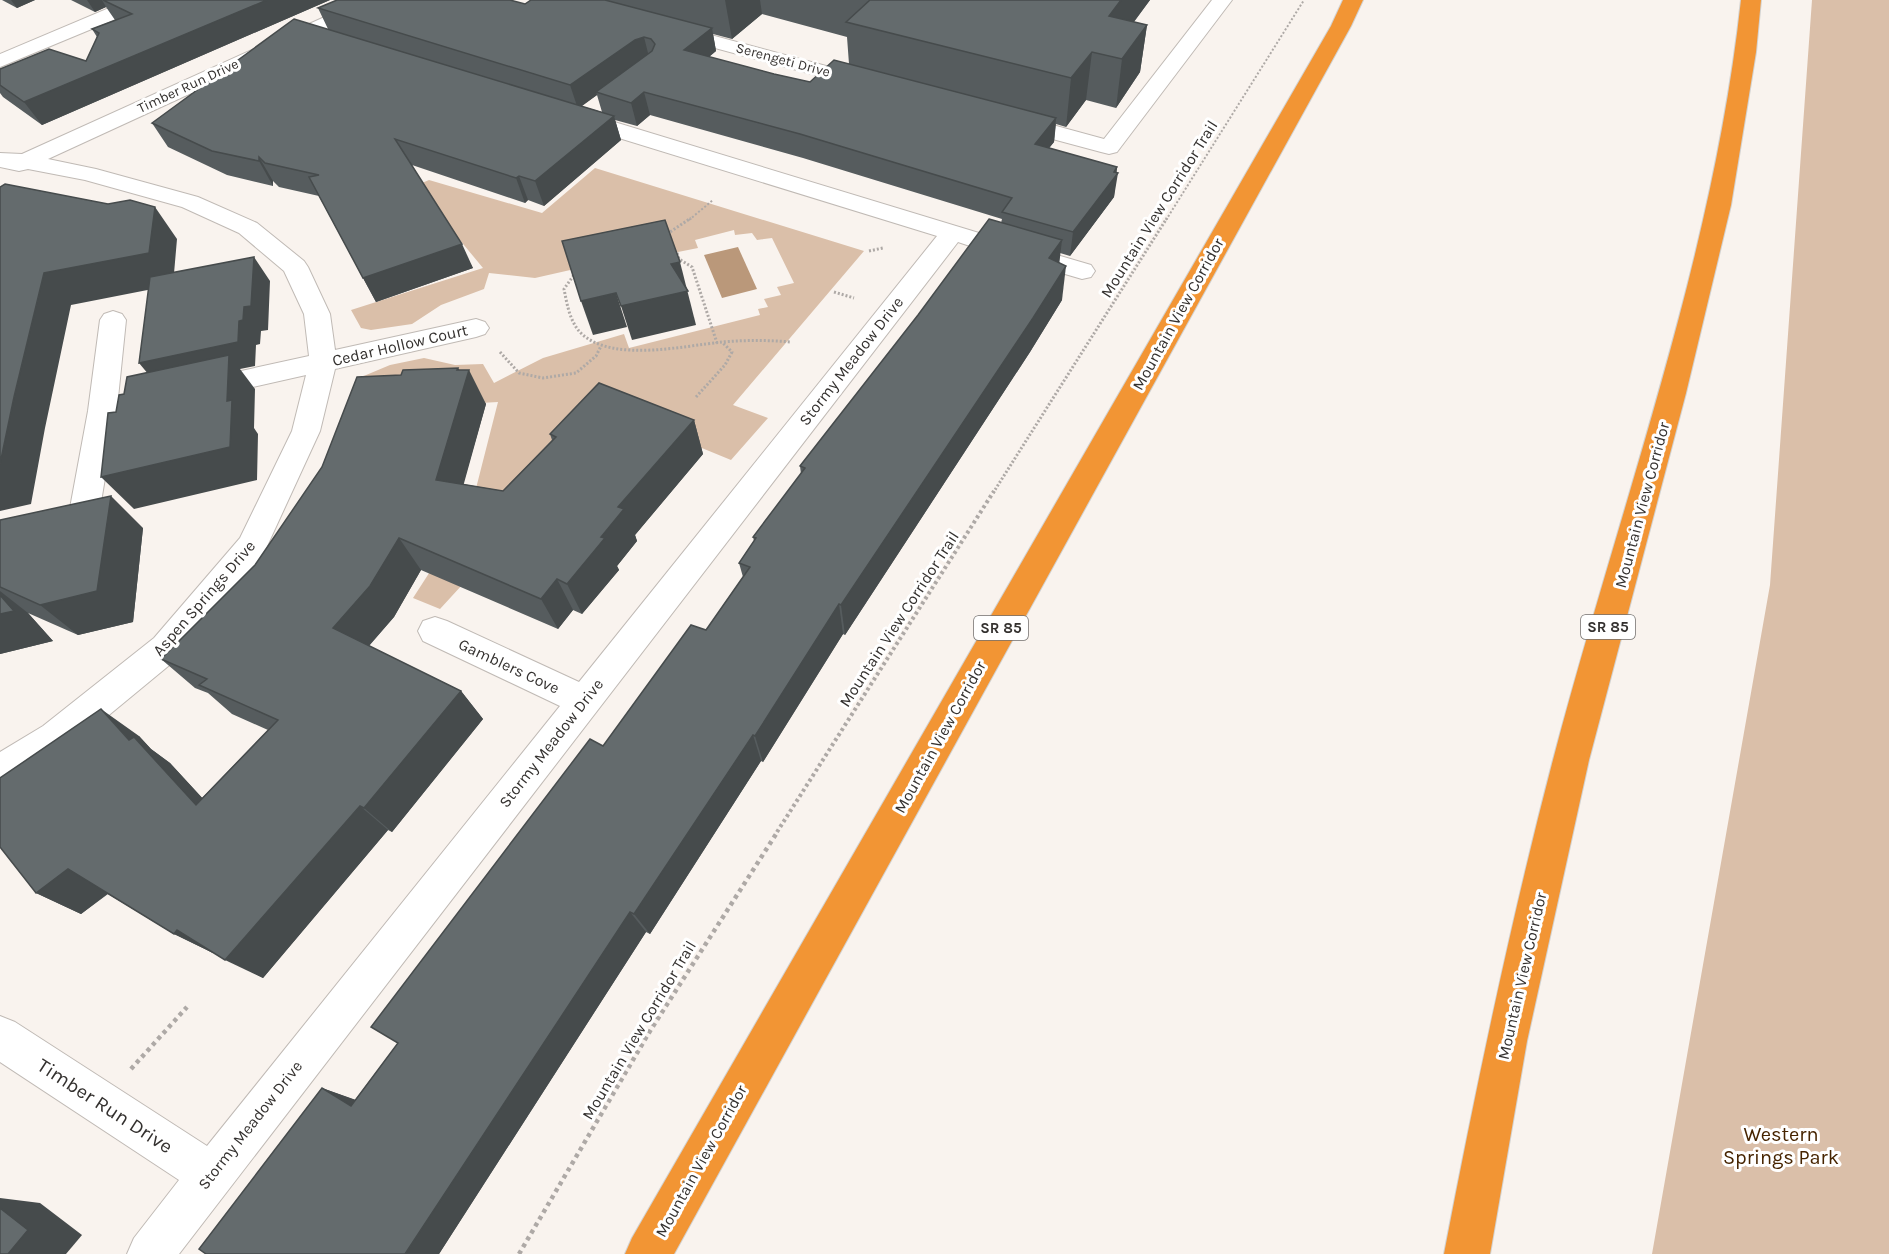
<svg xmlns="http://www.w3.org/2000/svg" width="1889" height="1254" viewBox="0 0 1889 1254" font-family="Karla,sans-serif">
<style>
.green{fill:#dabfa9}
.water{fill:#ba987a}
.lines{fill:none;stroke-linecap:round;stroke-linejoin:round}
.minor-casing{stroke:#c0bab5;stroke-width:2}
.highway-casing{stroke:#d2d2d1;stroke-width:2}
.path-far3{stroke:#aea9a6;stroke-width:2;stroke-dasharray:2 2;stroke-linecap:butt}
.path-far2{stroke:#aea9a6;stroke-width:3;stroke-dasharray:2 2;stroke-linecap:butt}
.path-far1{stroke:#aea9a6;stroke-width:4;stroke-dasharray:3 3;stroke-linecap:butt}
.path{stroke:#aea9a6;stroke-width:4.5;stroke-dasharray:4 4;stroke-linecap:butt}
.minor{fill:#fff;fill-rule:evenodd}
.highway{fill:#f29534;fill-rule:evenodd}
.wall{fill:#565c5e;fill-rule:evenodd}
.shaded-wall{fill:#464b4c}
.building{fill:#646b6d;stroke:#464b4c;stroke-width:1.5}
.labels{text-anchor:middle;dominant-baseline:central;stroke-width:6;stroke-linejoin:round;paint-order:stroke}
.far-street-label{font-size:14px;fill:#34312f;stroke:#fff}
.shield{fill:#fff;stroke:#716f6d;stroke-width:1.5}
.shield-label{font-size:15px;font-weight:bold;fill:#34312f}
.street-label{font-size:16px;fill:#34312f;stroke:#fff}
.near-street-label{font-size:20px;fill:#34312f;stroke:#fff}
.near-park-label{font-size:20px;fill:#462400;stroke:#fff}
</style>
<rect width="100%" height="100%" fill="#f9f3ee"/>
<!-- green -->
<g class="green">
<polygon points="1812,0 1889,0 1889,1254 1652,1254 1770,585"/>
<polygon points="595,168 864,251 733,405 768,418 731,460 619,414 440,609 413,598 471,508 498,402 356,410 359,378 390,365 424,358 455,365 483,364 494,383 543,358 624,334 629,348 760,315 758,309 768,307 764,299 781,295 777,287 794,283 772,238 757,240 752,233 735,235 734,230 695,240 698,248 643,259 641,254 535,278 489,273 484,289 441,305 412,324 371,330 361,328 351,310 483,268 415,186 429,180 542,213"/>
</g>
<!-- water -->
<polygon class="water" points="738,247 757,289 722,298 704,255"/>
<g class="lines">
<defs>
<g id="minor">
<polygon points="128,0 155,0 152,4 0,67 0,54"/>
<polygon points="362,0 388,0 385,4 48,159 96,169 198,197 257,223 304,261 308,267 330,314 335,350 476,319 485,322 489,328 485,334 476,337 335,369 320,431 263,555 178,658 69,748 13,783 0,787 0,752 43,726 154,638 240,538 292,431 306,375 115,418 100,508 96,516 85,520 74,516 70,508 88,411 100,320 104,314 113,311 122,314 126,320 118,398 309,356 304,314 284,271 239,233 182,207 85,180 28,169 19,171 0,167 0,153 22,154"/>
<polygon points="1212,0 1232,0 1117,152 1109,154 1101,152 1004,126 1001,121 1004,116 1012,114 1104,139"/>
<polygon points="670,24 871,78 875,82 871,86 864,88 663,34 660,30 663,26"/>
<polygon points="575,110 979,233 982,238 979,243 970,246 958,242 179,1254 127,1254 134,1238 179,1180 0,1062 0,1016 15,1022 207,1146 560,706 423,641 418,631 423,621 435,617 447,621 579,682 937,236 567,122 564,117 567,112"/>
<polygon points="1023,245 1091,265 1095,271 1091,277 1082,279 1014,259 1011,253 1014,247"/>
</g>
<g id="highway">
<polygon points="1343,0 1363,0 1351,26 674,1254 625,1254 632,1238 1331,26"/>
<path d="M1741 0H1761L1756 52 1731 205 1686 393 1589 760 1527 1041 1490 1254H1444C1476 1088 1510 924 1553 760 1619 508 1713 260 1741 0Z"/>
</g>
</defs>
<!-- minor casing -->
<use href="#minor" class="minor-casing"/>
<!-- highway casing -->
<use href="#highway" class="highway-casing"/>
<!-- path-far3 -->
<g class="path-far3">
<polyline points="689,220 713,200"/>
<polyline points="1166,220 1304,0"/>
</g>
<!-- path-far2 -->
<g class="path-far2">
<polyline points="667,234 691,218"/>
<polyline points="869,251 883,248"/>
<polyline points="677,253 679,259 692,267 717,343"/>
<path d="M576 272 564 289C567 304 570 324 583 335 615 362 683 346 722 342 745 340 768 340 791 342"/>
<polyline points="834,292 854,298"/>
<polyline points="500,352 519,373 543,378 576,373 596,356 601,346"/>
<polyline points="696,397 725,365 732,352 722,342"/>
<polyline points="993,493 1167,218"/>
</g>
<!-- path-far1 -->
<polyline class="path-far1" points="777,832 994,491"/>
<!-- path -->
<g class="path">
<polyline points="131,1069 187,1007"/>
<polyline points="519,1254 650,1031 778,831"/>
</g>
<!-- minor -->
<use href="#minor" class="minor"/>
<!-- highway -->
<use href="#highway" class="highway"/>
</g>
<!-- wall -->
<g class="wall">
<polygon points="2,0 35,0 17,8"/>
<polygon points="71,0 330,0 42,125 3,97 0,93 0,69 86,61 97,37 92,29 115,20 106,7 95,12"/>
<path d="M531 0H1150L1134 22 1147 25 1140 72 1116 108 1086 100 1066 127 1056 124 1054 142 1049 148 1117 167 1114 197 1070 256 1060 253 1059 262 1062 300 1030 352 845 635 843 634 763 762 761 761 650 934 646 932 439 1254 322 1088 355 1100 398 1043 603 746 706 630 743 577 739 563 754 541 753 537 801 474 800 466 1001 223 1002 219 803 158 650 115 637 126 615 120 621 140 544 206 528 200 525 203 412 165 473 268 376 302 319 196 279 187 273 181V186L227 175 168 147 152 123 328 29 318 8 525 4ZM762 14 847 37 849 64 810 82 774 74 709 57 716 51 713 34 732 39ZM597 95 602 112 581 106Z"/>
<polygon points="458,368 486,404 463,484 503,491 552,440 550,434 694,420 703,454 635,535 637,541 617,566 619,570 582,614 573,610 558,629 421,570 394,617 369,646 461,691 483,719 392,832 388,830 263,978 214,952 213,953 174,934 108,894 81,914 36,893 139,736 151,749 170,763 202,798 268,730 232,714 208,693 195,688 161,659 255,565 401,375"/>
<polygon points="0,520 143,528 133,622 78,635 28,613 53,641 0,654"/>
</g>
<!-- shaded-wall -->
<g class="shaded-wall">
<polygon points="11,0 35,0 17,8"/>
<polygon points="87,0 102,0 106,7 95,12"/>
<polygon points="267,0 330,0 42,125 24,102"/>
<polygon points="725,0 760,0 762,14 732,39"/>
<polygon points="1121,0 1150,0 1108,56 1109,16"/>
<polygon points="1147,25 1140,72 1116,108 1122,59"/>
<polygon points="712,28 716,51 689,73 684,50"/>
<polygon points="644,37 650,61 596,92 597,95 578,109 570,85 635,40"/>
<polygon points="1092,52 1086,100 1066,127 1071,78"/>
<polygon points="644,92 650,115 637,126 631,103"/>
<polygon points="614,116 621,140 544,206 535,181"/>
<polygon points="1056,118 1054,142 1033,168 1035,144"/>
<polygon points="259,157 273,181 273,186 259,161"/>
<polygon points="1117,167 1116,176 1118,173 1114,197 1070,256 1073,232"/>
<polygon points="519,176 528,200 525,203 516,178"/>
<polygon points="155,207 177,239 173,285 71,305 45,428 31,504 0,511 0,464 14,397 44,273"/>
<polygon points="1062,240 1058,274 1049,258"/>
<polygon points="462,244 473,268 376,302 363,278"/>
<polygon points="254,257 270,281 268,330 261,331 260,344 256,345 255,366 240,369 255,389 254,428 258,434 257,480 134,509 101,477 159,387 139,363 239,321 244,307"/>
<polygon points="680,262 696,325 632,340 621,306 671,264"/>
<polygon points="1066,266 1062,300 1030,352 845,635 841,605"/>
<polygon points="616,293 627,327 593,335 581,301"/>
<polygon points="458,368 465,383 469,370 486,404 456,512 436,480"/>
<polygon points="694,420 703,454 635,535 637,541 617,566 619,570 582,614 567,584 618,507"/>
<polygon points="111,496 143,528 133,622 78,635 40,605"/>
<polygon points="399,538 421,570 394,617 359,657 333,628"/>
<polygon points="557,579 573,610 558,629 541,599"/>
<polygon points="0,591 28,613 53,641 0,654"/>
<polygon points="839,604 843,634 763,762 755,736"/>
<polygon points="461,691 483,719 392,832 364,808"/>
<polygon points="101,709 139,736 151,749 170,763 231,829 196,805 129,740"/>
<polygon points="753,735 761,761 650,934 634,914"/>
<polygon points="360,806 388,830 263,978 225,960"/>
<polygon points="68,869 111,891 81,914 36,893"/>
<polygon points="630,912 646,932 439,1254 405,1254"/>
<polygon points="177,930 216,950 213,953 174,934"/>
<polygon points="322,1088 356,1100 351,1106"/>
<polygon points="0,1198 40,1203 82,1235 66,1254 8,1254 0,1213"/>
</g>
<!-- building -->
<g class="building">
<polygon points="103,0 267,0 24,102 0,85 0,69 49,49 86,61 99,33 92,29 132,14"/>
<polygon points="337,0 510,0 525,4 531,0 605,0 712,28 684,50 774,74 810,82 834,60 1056,118 1035,144 1117,167 1114,172 1118,173 1073,232 1002,212 1012,198 800,134 644,92 631,103 596,92 652,51 655,44 651,39 644,37 635,40 570,85 318,8"/>
<polygon points="870,0 1121,0 1109,16 1147,25 1122,59 1092,52 1071,78 846,22"/>
<polygon points="294,19 614,116 535,181 519,176 516,178 395,139 462,244 363,278 309,177 319,175 265,163 259,157 259,161 212,151 152,123"/>
<polygon points="5,184 108,204 130,200 155,207 149,253 44,273 14,397 0,464 0,187"/>
<polygon points="989,219 1062,240 1049,258 1066,266 1033,318 841,605 839,604 755,736 753,735 634,914 630,912 405,1254 206,1254 199,1249 322,1088 351,1106 398,1043 371,1027 590,739 603,746 691,625 706,630 750,567 739,563 756,538 753,537 805,468 800,466 918,315"/>
<polygon points="665,220 680,262 671,264 688,291 621,306 616,293 581,301 562,241"/>
<polygon points="254,257 251,306 244,307 243,320 239,321 238,342 139,363 150,277"/>
<polygon points="229,355 227,401 232,400 230,447 101,477 108,413 116,412 119,395 124,394 127,377"/>
<polygon points="458,368 457,370 469,370 436,480 503,491 556,437 550,434 599,383 694,420 618,507 624,509 601,537 605,538 567,584 557,579 541,599 399,538 370,586 333,628 461,691 364,808 360,806 225,960 177,930 174,934 68,869 36,893 0,847 0,778 101,709 129,740 134,737 196,805 278,720 199,685 207,679 161,659 255,565 322,467 357,377 401,375 403,370"/>
<polygon points="111,496 97,591 40,605 0,587 0,520"/>
<polygon points="0,595 14,611 0,614"/>
<polygon points="0,1208 28,1230 8,1254 0,1254"/>
</g>
<g class="labels">
<!-- far-street labels -->
<g class="far-street-label">
<text transform="translate(783 60) rotate(15)">Serengeti Drive</text>
<text transform="translate(188 86) rotate(-25)">Timber Run Drive</text>
</g>
<!-- shield labels -->
<g class="shield">
<rect x="1581" y="615" width="54" height="24" rx="4.5"/>
<rect x="974" y="616" width="54" height="24" rx="4.5"/>
</g>
<g class="shield-label">
<text x="1608" y="627">SR 85</text>
<text x="1001" y="628">SR 85</text>
</g>
<!-- street labels -->
<g class="street-label">
<text transform="translate(1159 209) rotate(-58)">Mountain View Corridor Trail</text>
<text transform="translate(1178 314) rotate(-61)">Mountain View Corridor</text>
<text transform="translate(400 345) rotate(-13)">Cedar Hollow Court</text>
<text transform="translate(851 361) rotate(-52)">Stormy Meadow Drive</text>
<text transform="translate(1642 505) rotate(-75)">Mountain View Corridor</text>
<text transform="translate(204 598) rotate(-49)">Aspen Springs Drive</text>
<text transform="translate(899 619) rotate(-57)">Mountain View Corridor Trail</text>
<text transform="translate(509 666) rotate(25)">Gamblers Cove</text>
<text transform="translate(940 737) rotate(-61)">Mountain View Corridor</text>
<text transform="translate(551 743) rotate(-52)">Stormy Meadow Drive</text>
<text transform="translate(1522 976) rotate(-77)">Mountain View Corridor</text>
<text transform="translate(639 1030) rotate(-59)">Mountain View Corridor Trail</text>
<text transform="translate(250 1125) rotate(-52)">Stormy Meadow Drive</text>
<text transform="translate(701 1161) rotate(-61)">Mountain View Corridor</text>
</g>
<!-- near-street labels -->
<g class="near-street-label">
<text transform="translate(105 1106) rotate(33)">Timber Run Drive</text>
</g>
<!-- near-park labels -->
<g class="near-park-label">
<text x="1781" y="1134">Western<tspan x="1781" dy="23">Springs Park</tspan></text>
</g>
</g>
</svg>
